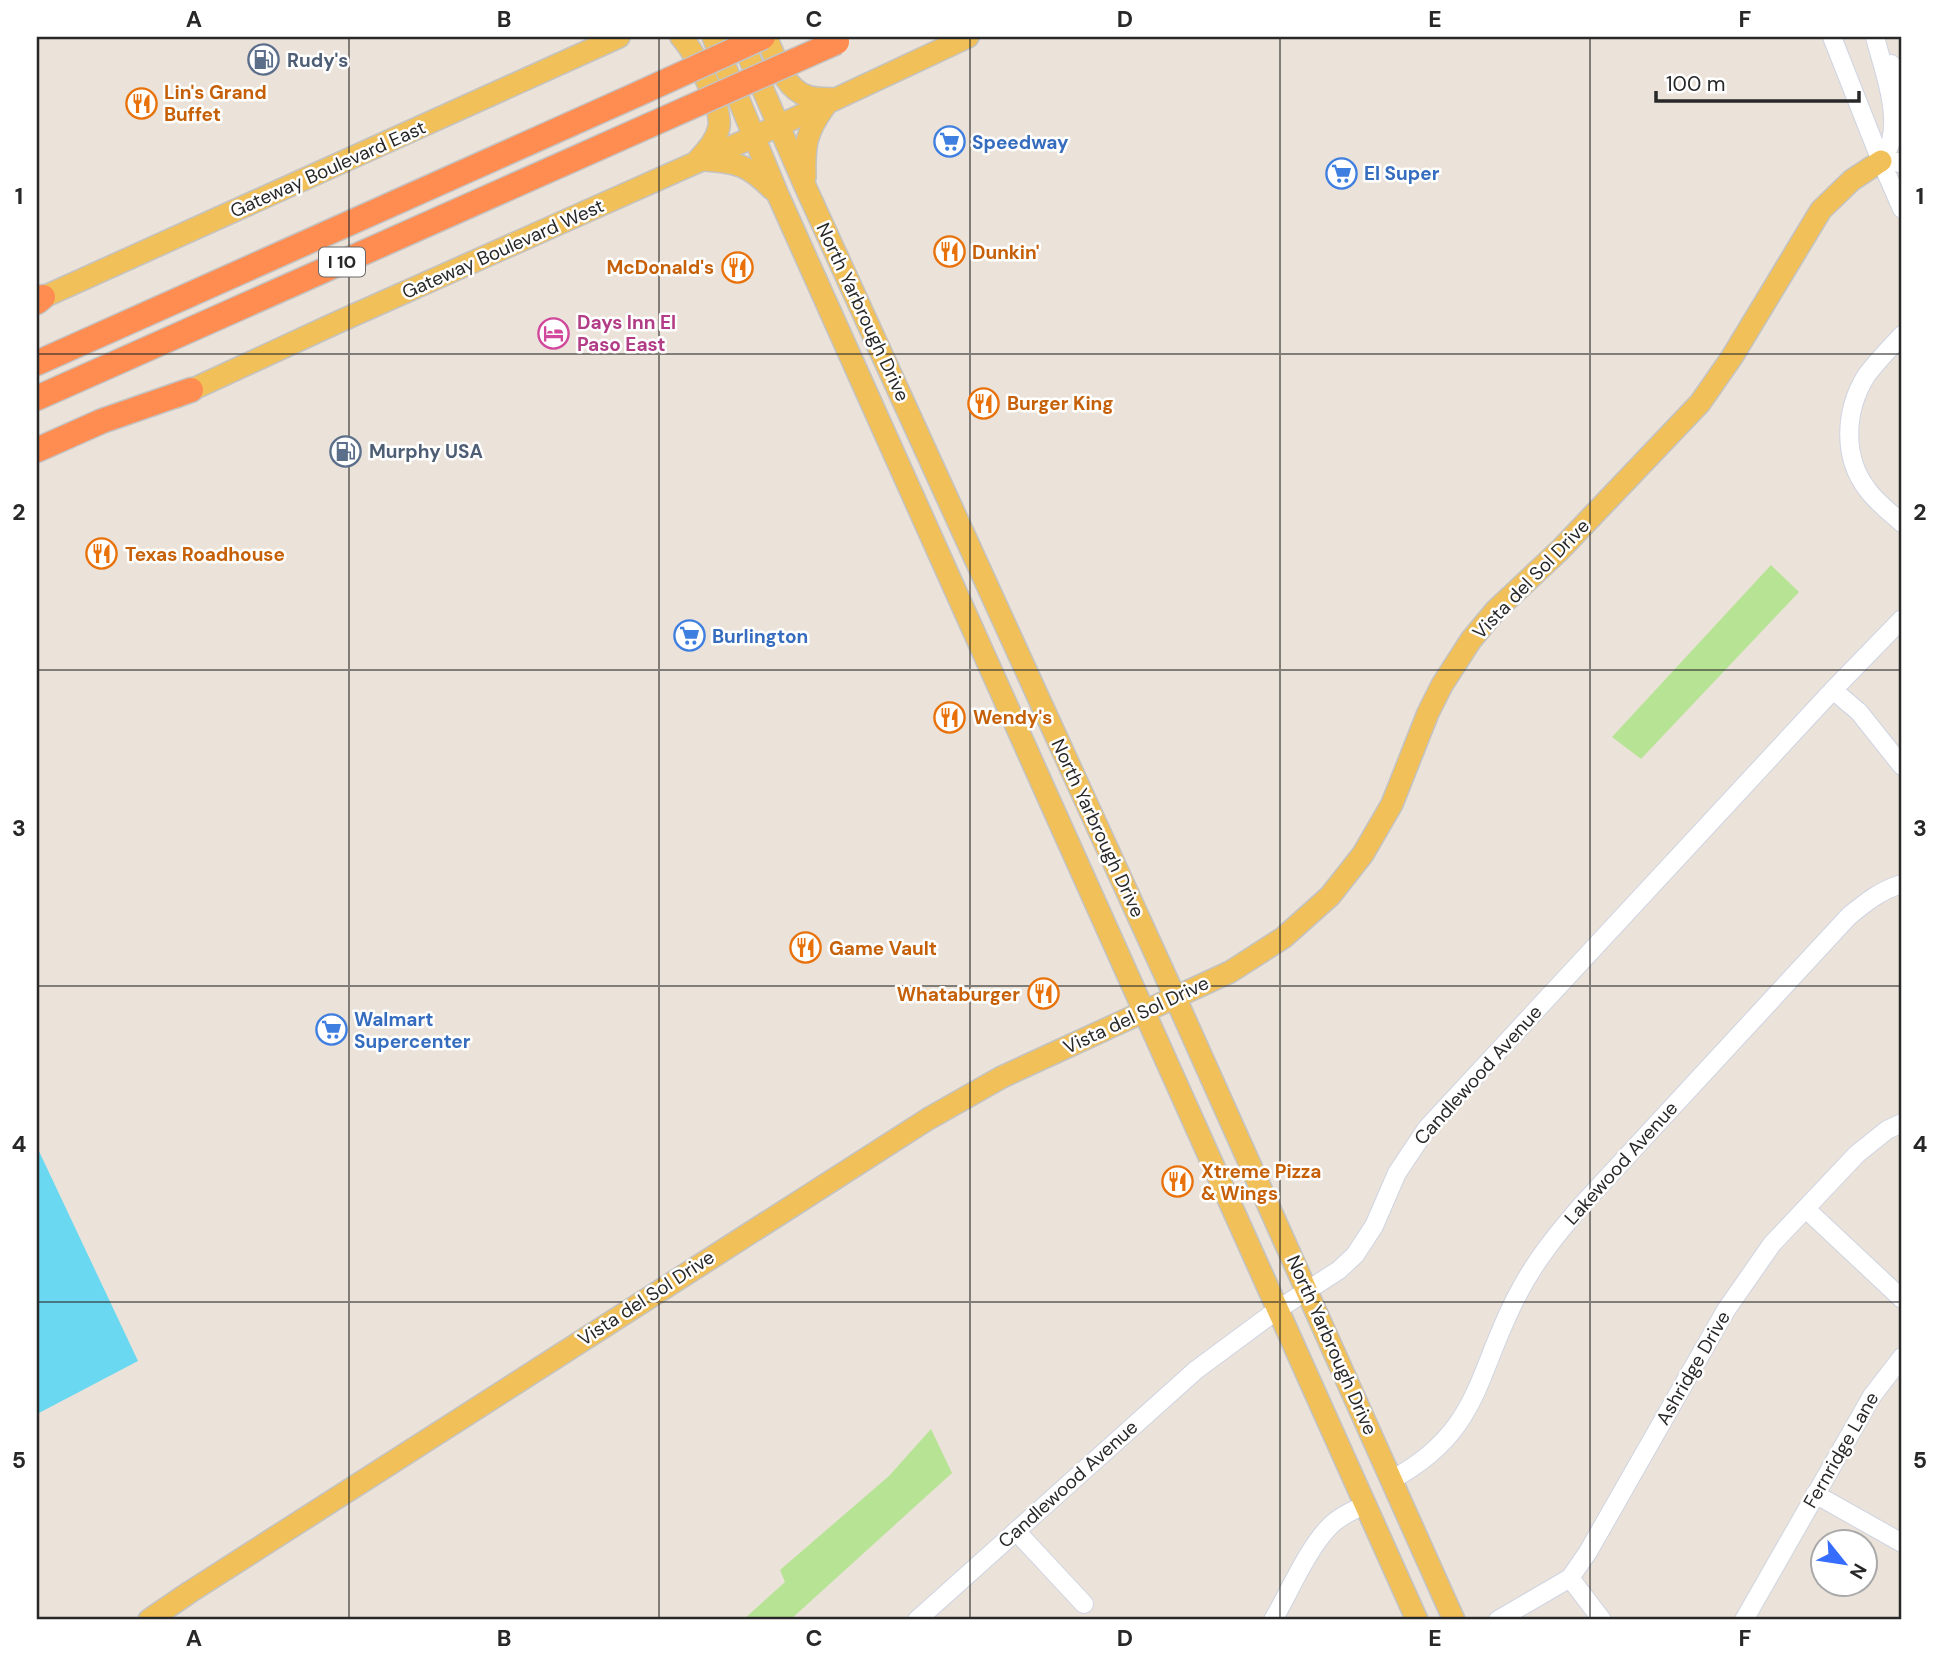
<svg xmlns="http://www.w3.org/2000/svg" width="1939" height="1657" viewBox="0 0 1939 1657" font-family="'DM Sans',sans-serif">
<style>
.green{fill:#b7e395}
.water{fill:#6ad8f0}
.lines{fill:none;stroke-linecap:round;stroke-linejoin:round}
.minor-casing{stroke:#cfd4e2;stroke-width:20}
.major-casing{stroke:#c3c3c3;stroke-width:24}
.highway-casing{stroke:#c3c3c3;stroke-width:27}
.minor{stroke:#fff;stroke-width:18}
.major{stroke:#f2c058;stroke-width:21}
.highway{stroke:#ff8c51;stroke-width:24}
.highway-bridge-casing{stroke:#c3c3c3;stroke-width:27;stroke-linecap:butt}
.highway-bridge{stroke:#ff8c51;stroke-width:24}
.grid{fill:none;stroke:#282828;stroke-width:2;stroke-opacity:0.55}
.labels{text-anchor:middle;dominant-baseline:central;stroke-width:5;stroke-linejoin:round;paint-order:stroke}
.shield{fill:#fff;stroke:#686868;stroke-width:2}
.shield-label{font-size:18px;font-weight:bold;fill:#282828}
.service-label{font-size:19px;font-weight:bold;fill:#4e5e75;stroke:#fff;text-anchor:start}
.food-label{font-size:19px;font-weight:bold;fill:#c56008;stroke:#fff;text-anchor:start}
.shop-label{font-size:19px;font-weight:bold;fill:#366cbe;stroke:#fff;text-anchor:start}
.street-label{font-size:19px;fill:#282828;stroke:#fff}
.hotel-label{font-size:19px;font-weight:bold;fill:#b23c85;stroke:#fff;text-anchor:start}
.neatline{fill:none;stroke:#282828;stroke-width:2.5}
.grid-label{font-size:23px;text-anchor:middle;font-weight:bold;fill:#282828}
</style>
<rect width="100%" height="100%" fill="#ebe2d9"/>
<!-- green -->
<g class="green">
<polygon points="1771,565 1799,592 1641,759 1612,737"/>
<polygon points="931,1429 952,1473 790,1620 743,1620 785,1582 780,1570 889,1476"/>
</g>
<!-- water -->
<polygon class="water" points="37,1147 138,1361 37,1414"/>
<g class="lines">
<defs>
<g id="minor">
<polyline points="1832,37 1881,161 1902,209"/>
<path d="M1875 37C1883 69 1899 109 1891 141 1889 148 1885 155 1881 161"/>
<polyline points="1891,64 1902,93"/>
<polyline points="1881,161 1897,162 1902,164"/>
<path d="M1902 335C1890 348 1876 362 1866 376 1845 410 1842 456 1867 489 1876 502 1891 513 1902 523"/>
<polyline points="1833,690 1859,712 1902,766"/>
<polyline points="1806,1209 1902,1299"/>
<path d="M1391 1480C1481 1432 1476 1373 1518 1294 1535 1261 1557 1234 1581 1206L1849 916C1866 902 1881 890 1902 884"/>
<polyline points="1815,1494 1902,1543"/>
<polyline points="1016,1531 1084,1604"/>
<polyline points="1570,1578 1602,1620"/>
<polyline points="917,1620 1196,1370 1277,1310 1339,1270 1355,1255 1374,1226 1397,1173 1427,1128 1833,690 1902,619"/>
<path d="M1273 1620C1290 1591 1307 1549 1331 1525 1340 1516 1352 1511 1364 1505"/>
<polyline points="1498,1620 1570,1578 1588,1552 1726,1310 1772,1244 1857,1154 1887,1130 1902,1123"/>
<polyline points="1744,1620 1872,1396 1902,1357"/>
</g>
<g id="major">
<path d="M681 37C695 52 722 107 719 127 716 141 707 150 698 160"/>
<polyline points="713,37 778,195 1417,1620"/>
<polyline points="740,37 805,186 1175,997 1454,1620"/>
<path d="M766 37C776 57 783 88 807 96 815 99 826 98 835 99"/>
<path d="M705 160C738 162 749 166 772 189"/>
<path d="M805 177C804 145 806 132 825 106"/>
<polyline points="37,300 619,37"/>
<polyline points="176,397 336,323 778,126 968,37"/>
<polyline points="149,1620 190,1592 928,1119 1002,1077 1230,972 1283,938 1330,896 1363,854 1392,804 1428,713 1442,685 1471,640 1496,610 1560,550 1700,403 1732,357 1821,210 1852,180 1881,161"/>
</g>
<g id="highway">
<polyline points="37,302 43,297"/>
<polyline points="37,363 638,94"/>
<polyline points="37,398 648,126"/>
<polyline points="37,450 102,421 191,390"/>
</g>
</defs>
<!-- minor casing -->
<use href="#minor" class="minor-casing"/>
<!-- major casing -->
<use href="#major" class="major-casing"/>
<!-- highway casing -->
<use href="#highway" class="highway-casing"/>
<!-- minor -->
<use href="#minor" class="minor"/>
<!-- major -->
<use href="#major" class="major"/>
<!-- highway -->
<use href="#highway" class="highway"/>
<defs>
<g id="highway-bridge">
<polyline points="638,94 763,37"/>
<polyline points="648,126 837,42"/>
</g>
</defs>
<!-- highway-bridge casing -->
<use href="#highway-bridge" class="highway-bridge-casing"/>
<!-- highway-bridge -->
<use href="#highway-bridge" class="highway-bridge"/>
</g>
<!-- grid -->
<path class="grid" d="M349 37V1620M659 37V1620M970 37V1620M1280 37V1620M1590 37V1620M37 354H1902M37 670H1902M37 986H1902M37 1302H1902"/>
<!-- icons -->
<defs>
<symbol id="fuel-ring" viewBox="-11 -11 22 22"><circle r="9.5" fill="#fff" stroke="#5c6f8a" stroke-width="1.5"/><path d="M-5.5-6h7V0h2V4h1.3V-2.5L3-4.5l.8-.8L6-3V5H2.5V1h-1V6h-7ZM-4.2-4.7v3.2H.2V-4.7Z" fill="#5c6f8a"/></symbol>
<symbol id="restaurant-ring" viewBox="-11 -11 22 22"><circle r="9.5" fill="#fff" stroke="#e8710a" stroke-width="1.5"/><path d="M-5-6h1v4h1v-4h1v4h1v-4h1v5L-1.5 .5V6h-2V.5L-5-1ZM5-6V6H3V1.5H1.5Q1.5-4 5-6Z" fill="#e8710a"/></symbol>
<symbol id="supermarket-ring" viewBox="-11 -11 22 22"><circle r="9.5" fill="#fff" stroke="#3f7fe0" stroke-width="1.5"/><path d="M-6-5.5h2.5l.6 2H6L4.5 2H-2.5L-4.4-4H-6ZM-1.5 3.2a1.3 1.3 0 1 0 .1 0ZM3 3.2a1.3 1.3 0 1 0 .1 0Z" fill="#3f7fe0"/></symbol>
<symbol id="hotel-ring" viewBox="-11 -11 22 22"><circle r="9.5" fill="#fff" stroke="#d1479c" stroke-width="1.5"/><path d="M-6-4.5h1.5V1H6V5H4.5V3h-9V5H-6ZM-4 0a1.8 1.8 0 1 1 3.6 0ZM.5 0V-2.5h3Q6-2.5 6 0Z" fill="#d1479c"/></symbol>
</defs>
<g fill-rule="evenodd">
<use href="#fuel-ring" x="246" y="42" width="35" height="35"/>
<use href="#restaurant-ring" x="124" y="86" width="35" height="35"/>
<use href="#supermarket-ring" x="932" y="124" width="35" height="35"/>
<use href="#supermarket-ring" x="1324" y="156" width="35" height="35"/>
<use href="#restaurant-ring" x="932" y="234" width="35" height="35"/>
<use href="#restaurant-ring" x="720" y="250" width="35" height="35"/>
<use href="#hotel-ring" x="536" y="316" width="35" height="35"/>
<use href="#restaurant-ring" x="966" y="386" width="35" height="35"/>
<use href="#fuel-ring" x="328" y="434" width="35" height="35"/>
<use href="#restaurant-ring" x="84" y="536" width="35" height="35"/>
<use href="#supermarket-ring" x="672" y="618" width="35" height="35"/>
<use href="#restaurant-ring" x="932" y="700" width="35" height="35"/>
<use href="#restaurant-ring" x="788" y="930" width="35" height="35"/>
<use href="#restaurant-ring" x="1026" y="976" width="35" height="35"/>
<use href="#supermarket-ring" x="314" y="1012" width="35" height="35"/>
<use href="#restaurant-ring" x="1160" y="1164" width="35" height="35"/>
</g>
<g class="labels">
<!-- shield labels -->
<rect class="shield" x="319" y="247.5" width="46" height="29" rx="5"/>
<g class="shield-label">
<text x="342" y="262">I 10</text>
</g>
<!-- service labels -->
<g class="service-label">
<text x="287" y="60">Rudy's</text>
<text x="369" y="451">Murphy USA</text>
</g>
<!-- food labels -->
<g class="food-label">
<text x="164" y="92">Lin's Grand<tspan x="164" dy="22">Buffet</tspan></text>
<text x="972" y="252">Dunkin'</text>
<text x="714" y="267" text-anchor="end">McDonald's</text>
<text x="1007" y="403">Burger King</text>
<text x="125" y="554">Texas Roadhouse</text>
<text x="973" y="717">Wendy's</text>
<text x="829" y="948">Game Vault</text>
<text x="1020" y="994" text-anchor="end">Whataburger</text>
<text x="1201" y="1171">Xtreme Pizza<tspan x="1201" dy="22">&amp; Wings</tspan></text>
</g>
<!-- shop labels -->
<g class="shop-label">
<text x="972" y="142">Speedway</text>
<text x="1364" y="173">El Super</text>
<text x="712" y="636">Burlington</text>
<text x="354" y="1019">Walmart<tspan x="354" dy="22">Supercenter</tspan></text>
</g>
<!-- street labels -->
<g class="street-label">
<text transform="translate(328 169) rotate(-24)">Gateway Boulevard East</text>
<text transform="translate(503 249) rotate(-24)">Gateway Boulevard West</text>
<text transform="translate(863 312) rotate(65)">North Yarbrough Drive</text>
<text transform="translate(1531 579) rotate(-46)">Vista del Sol Drive</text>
<text transform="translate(1098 828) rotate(65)">North Yarbrough Drive</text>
<text transform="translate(1136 1015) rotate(-25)">Vista del Sol Drive</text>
<text transform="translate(1478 1075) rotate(-48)">Candlewood Avenue</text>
<text transform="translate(1621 1163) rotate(-48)">Lakewood Avenue</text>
<text transform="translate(646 1298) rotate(-33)">Vista del Sol Drive</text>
<text transform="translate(1332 1345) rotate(66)">North Yarbrough Drive</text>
<text transform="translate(1693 1368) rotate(-60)">Ashridge Drive</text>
<text transform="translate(1841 1450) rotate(-60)">Fernridge Lane</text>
<text transform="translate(1068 1484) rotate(-42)">Candlewood Avenue</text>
</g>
<!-- hotel labels -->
<g class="hotel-label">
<text x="577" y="322">Days Inn El<tspan x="577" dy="22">Paso East</tspan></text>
</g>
</g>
<!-- border -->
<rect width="1939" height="1657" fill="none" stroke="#ffffff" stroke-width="77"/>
<!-- north arrow -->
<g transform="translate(1844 1563) rotate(120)"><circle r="33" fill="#ffffff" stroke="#a9a9a9" stroke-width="2"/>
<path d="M0-5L12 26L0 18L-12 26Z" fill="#366dfc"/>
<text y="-10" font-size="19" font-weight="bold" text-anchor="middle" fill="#282828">N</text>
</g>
<!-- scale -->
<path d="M1656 91v10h203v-10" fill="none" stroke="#282828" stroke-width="3.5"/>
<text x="1666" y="91" font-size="21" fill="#282828" stroke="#ffffff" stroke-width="5" paint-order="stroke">100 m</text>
<rect x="38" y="38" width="1862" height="1580" class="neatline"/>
<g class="grid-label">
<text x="194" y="27">A</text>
<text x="504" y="27">B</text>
<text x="814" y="27">C</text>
<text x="1125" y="27">D</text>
<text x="1435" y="27">E</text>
<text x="1745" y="27">F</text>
<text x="19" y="204">1</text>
<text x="1920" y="204">1</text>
<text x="19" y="520">2</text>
<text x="1920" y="520">2</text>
<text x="19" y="836">3</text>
<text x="1920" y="836">3</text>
<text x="19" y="1152">4</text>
<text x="1920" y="1152">4</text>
<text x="19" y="1468">5</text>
<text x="1920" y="1468">5</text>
<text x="194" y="1646">A</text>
<text x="504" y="1646">B</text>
<text x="814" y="1646">C</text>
<text x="1125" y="1646">D</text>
<text x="1435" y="1646">E</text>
<text x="1745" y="1646">F</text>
</g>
</svg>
